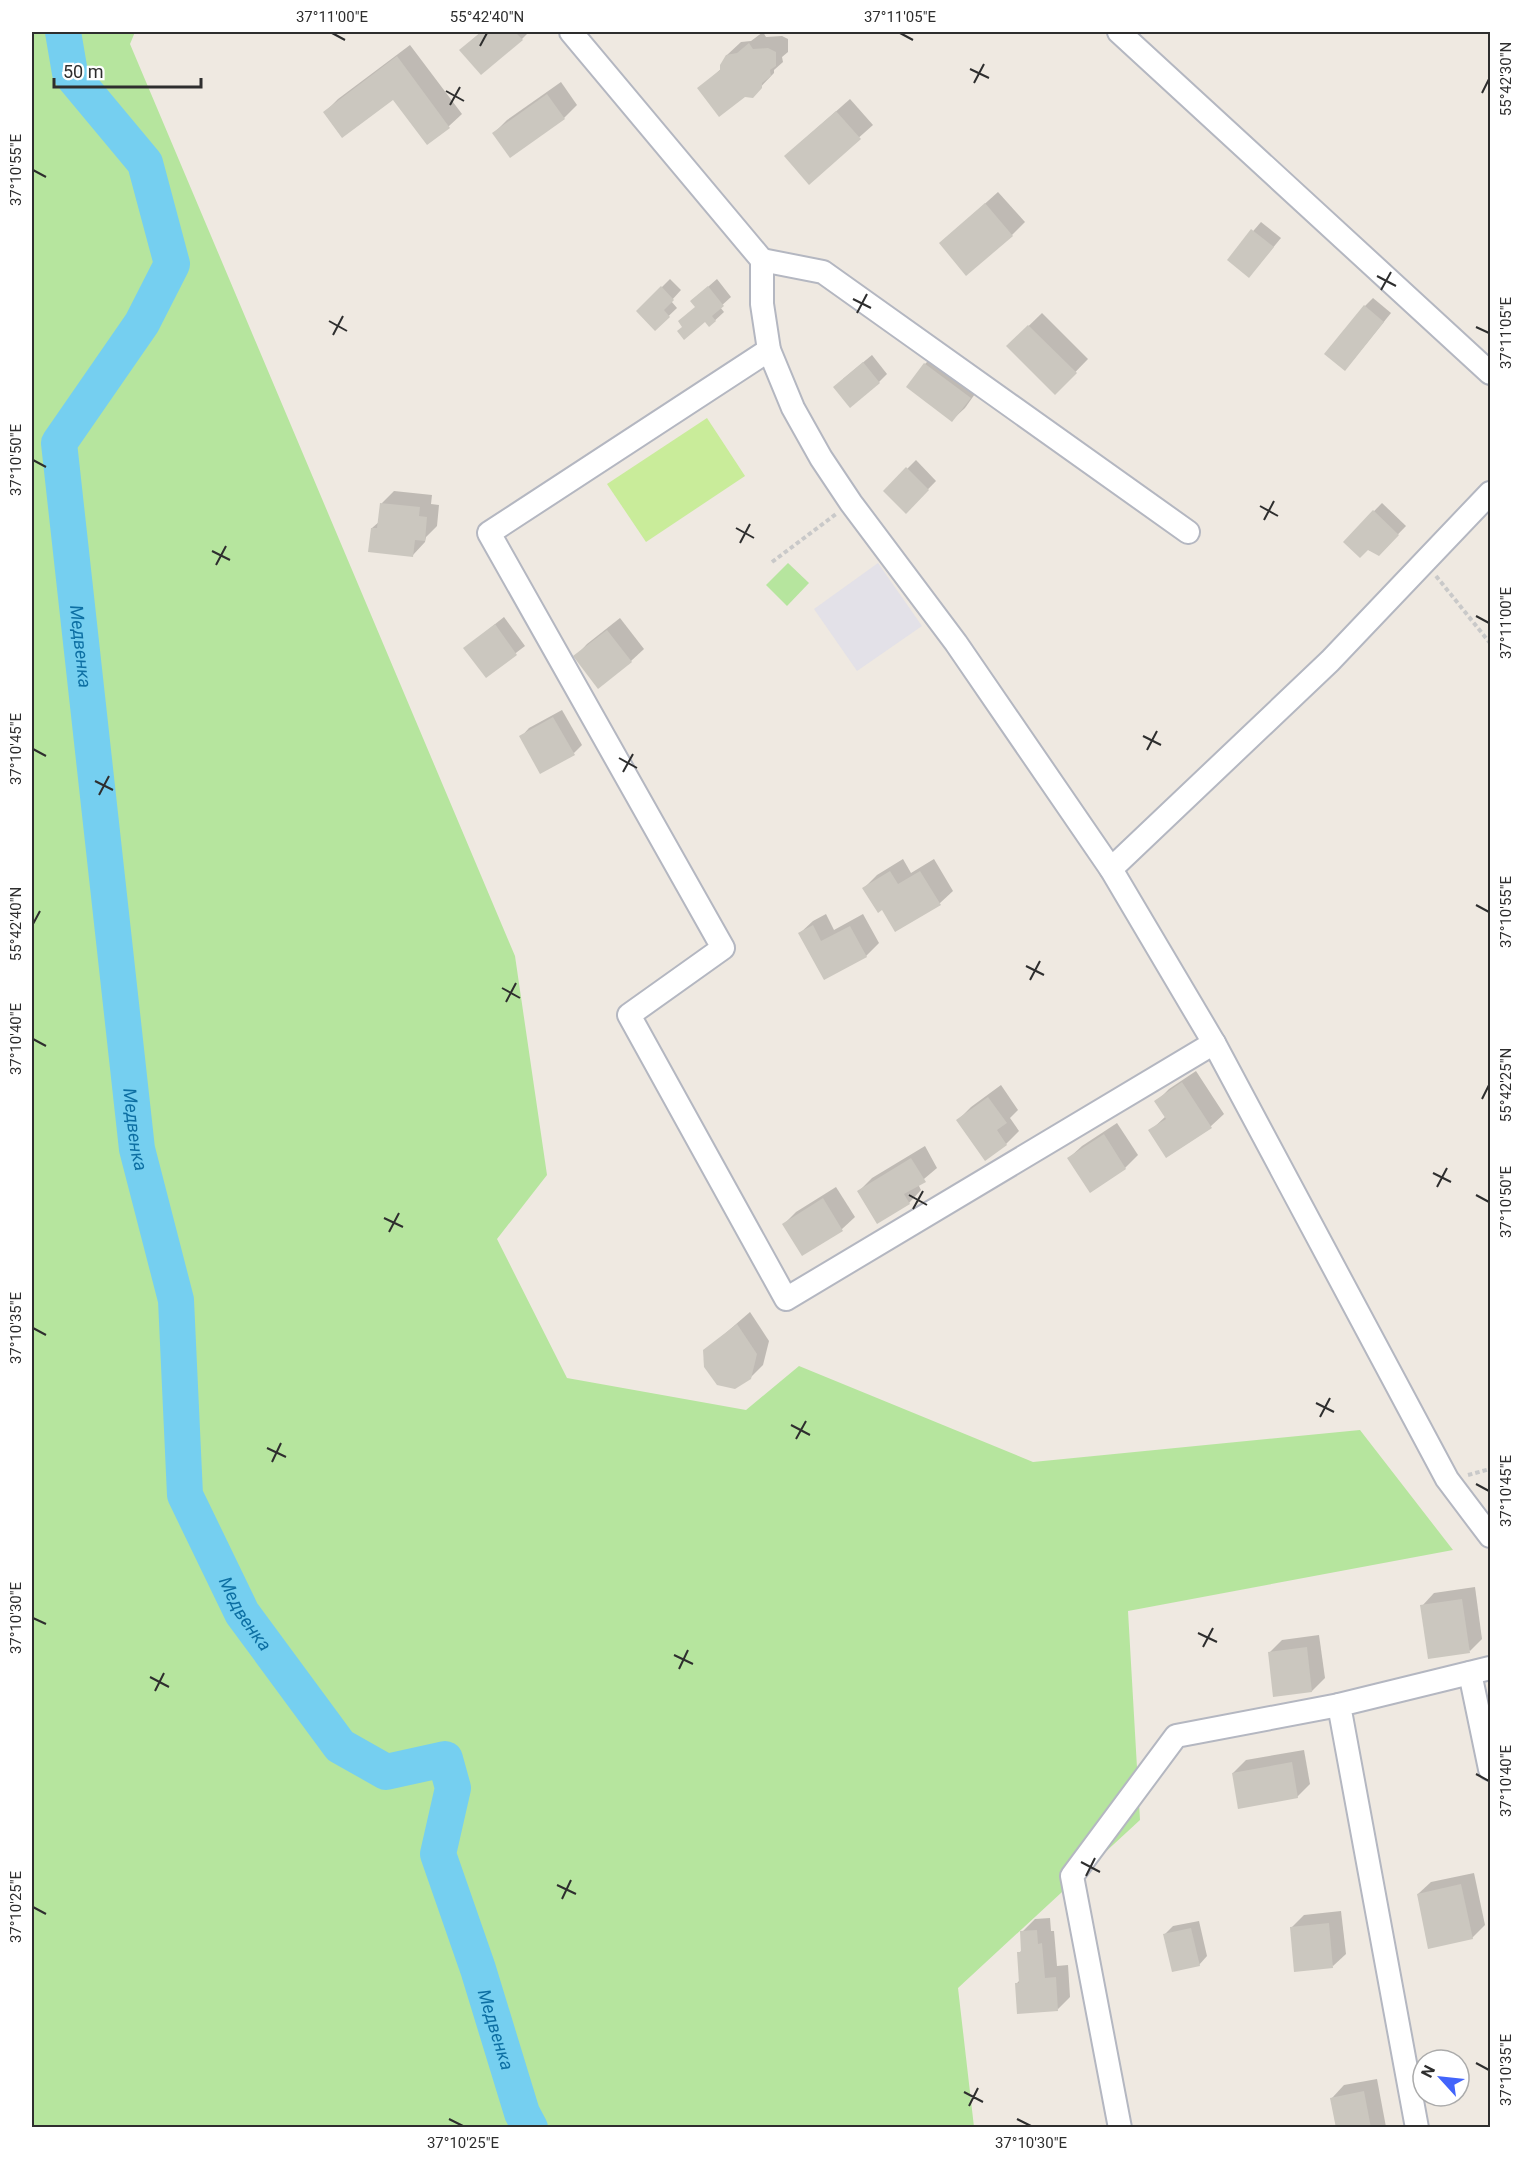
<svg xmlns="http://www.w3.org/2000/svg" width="1522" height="2159" viewBox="0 0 1522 2159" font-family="Roboto,sans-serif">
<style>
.industrial{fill:#e3e1e8}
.green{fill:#b6e59e}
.pitch{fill:#c9ec9a}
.shadow{fill:#0003}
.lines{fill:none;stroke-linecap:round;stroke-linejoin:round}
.river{stroke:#75cff0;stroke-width:36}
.building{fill:#cbc7bf}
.minor-casing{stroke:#b4b7c1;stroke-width:26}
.path{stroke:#c9c9c9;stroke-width:4;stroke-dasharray:4.5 3;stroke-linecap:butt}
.minor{stroke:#fff;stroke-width:22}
.ticks{fill:none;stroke:#2e2e2e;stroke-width:2}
.labels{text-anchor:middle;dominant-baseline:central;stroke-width:6;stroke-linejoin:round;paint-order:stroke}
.water-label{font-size:18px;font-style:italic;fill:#0d6fa3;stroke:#fff}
.neatline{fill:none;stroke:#2e2e2e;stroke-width:2}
.ticks-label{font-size:15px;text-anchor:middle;fill:#2e2e2e}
</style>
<rect width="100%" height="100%" fill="#efe9e1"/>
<!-- industrial -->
<polygon class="industrial" points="878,563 922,626 857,671 814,609"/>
<!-- green -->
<g class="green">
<polygon points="32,32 135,32 130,44 515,956 547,1175 497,1239 567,1378 746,1410 799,1366 1033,1462 1360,1430 1453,1550 1128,1611 1140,1820 958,1988 974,2127 32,2128"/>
<polygon points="788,563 809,583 787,606 766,585"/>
</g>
<!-- pitch -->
<polygon class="pitch" points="707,418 745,476 646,542 607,484"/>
<!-- shadow -->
<g class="shadow">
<polygon points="481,32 529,32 522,39 461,50"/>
<polygon points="763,32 766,37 782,36 788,39 788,52 782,57 783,62 774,70 774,73 752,96 699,89 722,68 727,55 741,42 751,41"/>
<polygon points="410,45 462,114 449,126 427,143 393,98 325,112 338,99"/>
<polygon points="561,82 577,105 564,118 510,156 494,133 507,120"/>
<polygon points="850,99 873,125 809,182 799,144"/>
<polygon points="998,192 1025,222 1012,235 941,243"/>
<polygon points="1261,222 1281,238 1257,267 1229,259"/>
<polygon points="670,279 681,290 671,301 677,308 655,329 638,311"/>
<polygon points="717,279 731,297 720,307 724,312 710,325 696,306 701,293"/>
<polygon points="1373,298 1391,313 1353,360 1365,306"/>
<polygon points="1042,313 1088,359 1055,393 1008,346"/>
<polygon points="938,351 982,384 965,408 952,420 908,387 925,364"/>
<polygon points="872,355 887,374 879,382 843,379"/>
<polygon points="916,460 936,481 906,512 885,491"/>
<polygon points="394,491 432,495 431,504 439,505 437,526 426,537 425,542 413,555 372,528 380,521 382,503"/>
<polygon points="1382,503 1406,526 1379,554 1345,541"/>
<polygon points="504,617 525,646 486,676 465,648"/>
<polygon points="620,618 644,649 631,661 598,687 575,657 587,644"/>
<polygon points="562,710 582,745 574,753 521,737 529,728"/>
<polygon points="903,859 911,873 934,859 953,891 940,903 883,908 864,888 877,875"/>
<polygon points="826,914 834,930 863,914 879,943 866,956 824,978 800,933 813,921"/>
<polygon points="1196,1071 1224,1114 1211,1126 1167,1156 1150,1131 1166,1116 1156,1102 1169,1089"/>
<polygon points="1001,1085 1018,1110 1010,1118 1019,1131 1006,1144 958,1120 971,1107"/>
<polygon points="1117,1123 1138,1155 1125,1168 1069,1158 1082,1146"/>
<polygon points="925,1146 937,1168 918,1184 921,1190 909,1203 859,1191 872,1178"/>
<polygon points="836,1187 855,1217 842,1229 802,1254 784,1224 796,1212"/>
<polygon points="750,1312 769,1341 763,1365 750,1378 705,1351"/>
<polygon points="1475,1587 1482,1639 1470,1651 1422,1606 1434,1593"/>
<polygon points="1319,1635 1325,1678 1312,1691 1269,1653 1282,1640"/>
<polygon points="1304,1750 1310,1784 1297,1797 1233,1773 1246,1760"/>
<polygon points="1474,1873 1485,1925 1472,1938 1418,1894 1431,1882"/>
<polygon points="1341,1911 1346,1954 1333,1966 1291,1928 1304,1915"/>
<polygon points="1050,1918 1051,1931 1054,1931 1057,1966 1068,1965 1070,1997 1058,2009 1016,1984 1021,1979 1019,1953 1023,1949 1022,1932 1035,1919"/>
<polygon points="1199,1921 1207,1956 1199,1965 1165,1934 1173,1926"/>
<polygon points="1377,2079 1386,2127 1337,2128 1332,2098 1344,2085"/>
</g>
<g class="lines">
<!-- river -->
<path class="river" id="s1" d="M63 32 70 73 145 163 172 264 142 323 59 443 137 1149 176 1300 185 1495 242 1613 340 1746 386 1772 445 1759 453 1788 438 1854 478 1969 522 2113 530 2128"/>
</g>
<!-- building -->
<g class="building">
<polygon points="481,32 515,32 523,40 481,75 459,50"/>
<polygon points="749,43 753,49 768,48 776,52 776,66 770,70 771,76 762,83 762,88 753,98 745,97 719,117 697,88 720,70 720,65 726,55 737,53"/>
<polygon points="397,56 450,128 427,145 393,100 342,138 323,112"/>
<polygon points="547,94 565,119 510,158 492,133"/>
<polygon points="836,111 861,139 809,185 784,156"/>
<polygon points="985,203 1013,236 966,276 939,243"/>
<polygon points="1251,229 1274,247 1249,278 1227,260"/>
<polygon points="661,286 674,300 664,310 670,317 655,331 636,311"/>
<polygon points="708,286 724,306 712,316 716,321 709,327 705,322 684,340 677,331 682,327 678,321 695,307 690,301"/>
<polygon points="1364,305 1384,322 1345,371 1324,354"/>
<polygon points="1028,325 1077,373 1055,395 1006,346"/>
<polygon points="863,362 880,383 850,408 833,387"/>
<polygon points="924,363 971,398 952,422 906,387"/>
<polygon points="906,467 929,490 906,514 883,491"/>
<polygon points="380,503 420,507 419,516 427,517 425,541 415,540 413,557 368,552 371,528 377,528"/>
<polygon points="1373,510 1399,535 1379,556 1368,550 1360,558 1343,542"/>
<polygon points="495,624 517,655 486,678 463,648"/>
<polygon points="607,630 632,662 598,689 573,656"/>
<polygon points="553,717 575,755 540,774 519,736"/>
<polygon points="890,871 898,884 920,871 941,905 895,932 882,910 878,913 862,888"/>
<polygon points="813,925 821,941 850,926 867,957 824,980 798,933"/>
<polygon points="1182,1082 1212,1128 1166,1158 1148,1130 1166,1119 1154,1101"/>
<polygon points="988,1097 1007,1123 997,1130 1007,1145 985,1161 956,1120"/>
<polygon points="1104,1134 1126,1169 1090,1193 1067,1158"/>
<polygon points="911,1158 926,1182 904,1194 910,1204 877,1224 857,1191"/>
<polygon points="823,1198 843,1231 802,1256 782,1224"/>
<polygon points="737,1324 757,1354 751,1379 735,1389 717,1385 704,1367 703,1350"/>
<polygon points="1462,1599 1470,1653 1428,1659 1420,1605"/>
<polygon points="1307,1647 1312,1692 1273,1697 1268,1652"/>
<polygon points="1292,1762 1298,1798 1238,1809 1232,1773"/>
<polygon points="1461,1884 1473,1939 1428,1949 1417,1894"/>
<polygon points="1329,1923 1333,1968 1294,1972 1290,1927"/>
<polygon points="1191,1928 1200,1966 1172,1972 1163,1934"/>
<polygon points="1037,1930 1038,1944 1042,1943 1045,1978 1056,1977 1058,2011 1017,2014 1015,1983 1019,1983 1017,1952 1021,1952 1020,1931"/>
<polygon points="1364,2091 1371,2128 1336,2128 1330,2098"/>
</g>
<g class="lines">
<defs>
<g id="minor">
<polyline points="571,32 762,260 762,304 769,350 793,408 821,458 851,503 956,643 1111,869 1214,1043 1447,1479 1490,1536"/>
<polyline points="1119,32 1490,373"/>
<polyline points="762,260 823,272 1188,532"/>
<polyline points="769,350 489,533 723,948 629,1015 786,1299 1214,1043"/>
<polyline points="1111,869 1330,661 1490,493"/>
<polyline points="1470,1673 1490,1769"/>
<polyline points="1120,2128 1072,1876 1176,1736 1339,1705"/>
<polyline points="1417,2128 1339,1705 1490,1668"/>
</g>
</defs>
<!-- minor casing -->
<use href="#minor" class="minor-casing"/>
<!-- path -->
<g class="path">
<polyline points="772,562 836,514"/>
<polyline points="1436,576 1490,643"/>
<polyline points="1468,1475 1490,1469"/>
</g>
<!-- minor -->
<use href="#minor" class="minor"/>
</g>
<!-- ticks -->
<path class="ticks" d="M332 33 345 40M900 33 913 40M480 46 487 33M970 69 989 78M974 83 984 64M446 91 464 101M1482 93 1489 79M450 105 460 87M33 170 46 177M1377 276 1396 286M1381 290 1391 272M853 299 871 308M857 313 867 294M329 321 347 331M1476 327 1489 333M333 335 343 316M33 460 46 467M1260 506 1278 516M1264 520 1274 501M736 528 754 538M740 543 750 524M212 551 230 560M216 565 226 546M1476 616 1489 623M1143 736 1161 745M33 749 46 756M1147 750 1157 731M619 758 637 768M623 772 633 754M95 781 113 790M99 795 109 776M1476 905 1489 912M33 924 40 911M1026 966 1044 975M1030 980 1040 961M502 988 520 998M506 1002 516 983M33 1039 46 1046M1482 1099 1489 1085M1433 1173 1451 1182M1437 1187 1447 1168M909 1195 927 1205M1476 1195 1489 1202M913 1209 923 1191M384 1218 403 1227M389 1232 399 1213M33 1328 46 1335M1316 1403 1334 1412M1320 1417 1330 1398M791 1425 810 1435M796 1439 806 1421M267 1448 286 1457M272 1462 281 1443M1476 1484 1489 1491M33 1618 46 1624M1198 1633 1217 1642M1203 1647 1213 1628M674 1655 693 1664M679 1669 688 1650M150 1677 169 1687M155 1691 164 1673M1476 1774 1489 1781M1081 1862 1100 1872M1086 1876 1095 1858M557 1885 576 1894M562 1899 571 1880M33 1907 46 1914M1476 2063 1489 2070M964 2092 983 2102M969 2106 978 2088M449 2119 463 2126M1017 2119 1031 2126"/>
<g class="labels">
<!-- water labels -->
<g class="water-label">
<text stroke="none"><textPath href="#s1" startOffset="680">Медвенка</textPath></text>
<text stroke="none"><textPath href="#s1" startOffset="1166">Медвенка</textPath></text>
<text stroke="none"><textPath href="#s1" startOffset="1670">Медвенка</textPath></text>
<text stroke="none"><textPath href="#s1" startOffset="2229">Медвенка</textPath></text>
</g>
</g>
<!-- border -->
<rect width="1522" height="2159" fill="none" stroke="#ffffff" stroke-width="66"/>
<!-- north arrow -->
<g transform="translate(1441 2078) rotate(297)"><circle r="28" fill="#ffffff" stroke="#ababab" stroke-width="1.5"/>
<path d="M0-4.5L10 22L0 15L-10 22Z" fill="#4264fb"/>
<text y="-9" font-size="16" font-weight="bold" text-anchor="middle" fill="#2e2e2e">N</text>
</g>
<!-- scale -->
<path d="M54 78v9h147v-9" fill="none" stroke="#2e2e2e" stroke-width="3"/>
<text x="63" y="78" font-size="18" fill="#2e2e2e" stroke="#ffffff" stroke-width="4.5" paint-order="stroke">50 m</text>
<rect x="33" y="33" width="1456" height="2093" class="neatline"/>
<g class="ticks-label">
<text x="332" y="22">37°11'00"E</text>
<text x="487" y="22">55°42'40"N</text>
<text x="900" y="22">37°11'05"E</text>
<text transform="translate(1506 79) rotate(-90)" y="5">55°42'30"N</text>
<text transform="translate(16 170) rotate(-90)" y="5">37°10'55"E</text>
<text transform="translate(1506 333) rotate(-90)" y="5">37°11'05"E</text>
<text transform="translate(16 460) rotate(-90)" y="5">37°10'50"E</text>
<text transform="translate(1506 623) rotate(-90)" y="5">37°11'00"E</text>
<text transform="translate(16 749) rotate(-90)" y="5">37°10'45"E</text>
<text transform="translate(1506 912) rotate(-90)" y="5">37°10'55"E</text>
<text transform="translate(16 924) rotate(-90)" y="5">55°42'40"N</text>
<text transform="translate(16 1039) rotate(-90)" y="5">37°10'40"E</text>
<text transform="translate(1506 1085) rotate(-90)" y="5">55°42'25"N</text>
<text transform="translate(1506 1202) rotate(-90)" y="5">37°10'50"E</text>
<text transform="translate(16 1328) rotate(-90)" y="5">37°10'35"E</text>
<text transform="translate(1506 1491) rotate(-90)" y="5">37°10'45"E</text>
<text transform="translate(16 1618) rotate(-90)" y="5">37°10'30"E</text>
<text transform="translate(1506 1781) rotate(-90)" y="5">37°10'40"E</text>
<text transform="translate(16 1907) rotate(-90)" y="5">37°10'25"E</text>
<text transform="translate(1506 2070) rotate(-90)" y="5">37°10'35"E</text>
<text x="463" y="2148">37°10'25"E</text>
<text x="1031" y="2148">37°10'30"E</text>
</g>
</svg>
